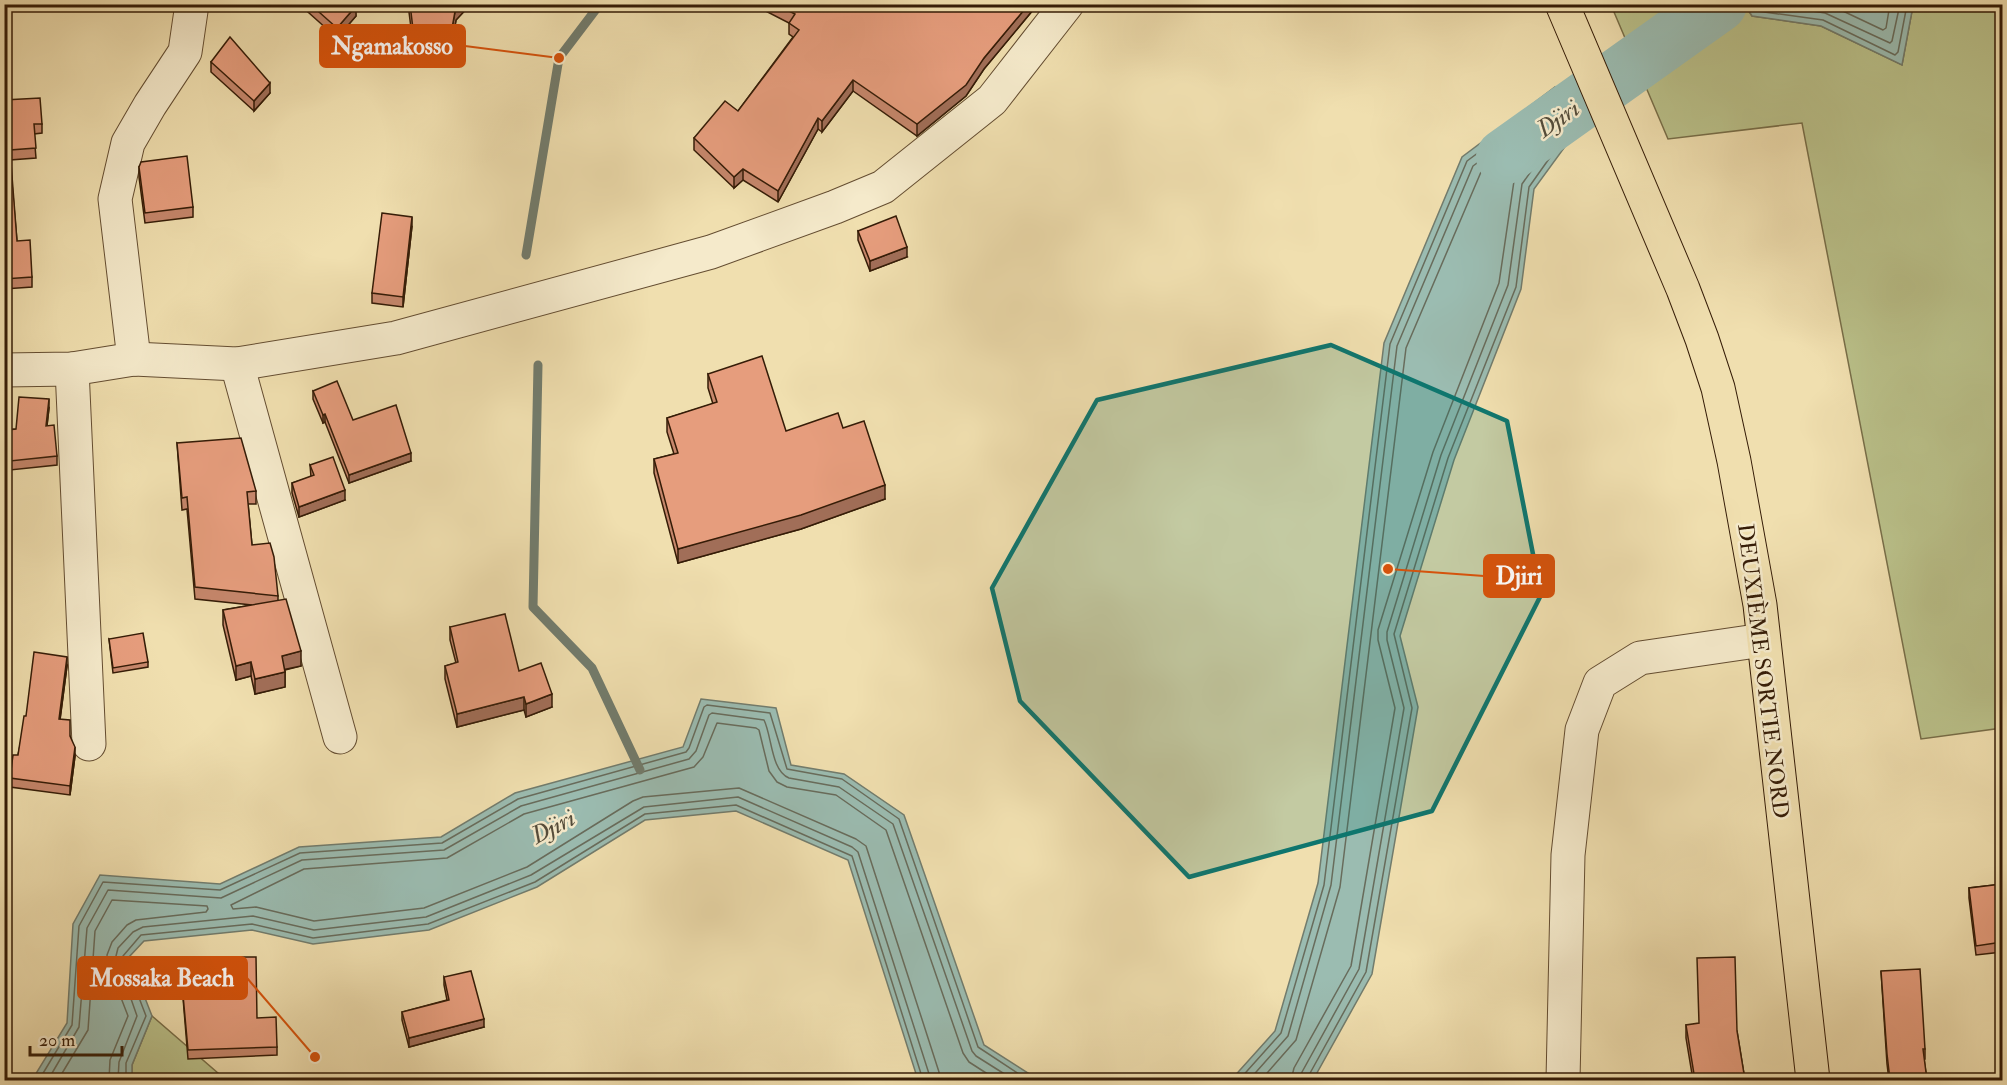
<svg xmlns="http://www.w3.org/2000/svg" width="2007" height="1085" viewBox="0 0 2007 1085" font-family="'IM FELL Double Pica',serif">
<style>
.green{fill:#bac18a;stroke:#786e48;stroke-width:1.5}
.water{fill:#9bbcb1;stroke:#727c6d;stroke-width:1.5}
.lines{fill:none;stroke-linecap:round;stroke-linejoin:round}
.shore{stroke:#686c5c;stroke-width:1.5}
.stream{stroke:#727c6d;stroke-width:9}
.river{stroke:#9bbcb1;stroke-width:56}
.minor-casing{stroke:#644d31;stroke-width:35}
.major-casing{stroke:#351c07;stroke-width:35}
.minor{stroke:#f5eacb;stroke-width:33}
.major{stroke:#f0dfaf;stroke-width:33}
.wall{fill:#c6876c;stroke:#351c07;stroke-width:1.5}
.shaded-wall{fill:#a16e58;stroke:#351c07;stroke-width:1.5}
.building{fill:#e69d7d;stroke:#351c07;stroke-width:1.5}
.marked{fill:#0f766e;fill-opacity:0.2;stroke:#0f766e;stroke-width:4.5;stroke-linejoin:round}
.labels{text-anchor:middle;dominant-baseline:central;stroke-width:5;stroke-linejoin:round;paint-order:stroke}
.street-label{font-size:22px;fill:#351c07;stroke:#f5eacb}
.water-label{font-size:24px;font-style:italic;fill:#544c3a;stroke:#f5eacb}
.leader{fill:none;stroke:#d6530c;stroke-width:2}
.callout-dot{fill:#d6530c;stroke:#f5eacb;stroke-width:2}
.callout{fill:#d6530c;stroke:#d6530c;stroke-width:2}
.callout-label{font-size:24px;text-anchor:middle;font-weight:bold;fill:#fff}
</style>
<rect width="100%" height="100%" fill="#f0dfaf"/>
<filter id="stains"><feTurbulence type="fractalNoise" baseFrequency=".00333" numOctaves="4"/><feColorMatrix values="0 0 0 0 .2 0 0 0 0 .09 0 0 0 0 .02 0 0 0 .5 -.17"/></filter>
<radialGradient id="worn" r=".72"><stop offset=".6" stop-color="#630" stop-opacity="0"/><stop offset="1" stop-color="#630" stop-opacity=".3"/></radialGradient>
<!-- green -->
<g class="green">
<polygon points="1611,5 1745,5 1752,16 1821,26 1902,65 1912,11 1935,5 2002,5 2002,728 1921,739 1802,123 1668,139"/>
<polygon points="152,1016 226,1080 132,1080 132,1065"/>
</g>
<!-- water -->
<g class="water">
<polygon points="1745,5 1935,5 1912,11 1902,65 1821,26 1752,16"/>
<polygon points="1555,87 1575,133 1534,189 1521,289 1454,460 1400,636 1418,707 1372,974 1313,1080 1231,1080 1275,1031 1318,883 1384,343 1462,157"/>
<polygon points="701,699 776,708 791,765 844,774 904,815 984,1045 1039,1080 918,1080 848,860 736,811 645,820 537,887 429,930 313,944 252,930 144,941 129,957 152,1016 132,1065 132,1080 32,1080 67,1023 73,924 100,875 220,884 299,847 441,837 515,793 683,747"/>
</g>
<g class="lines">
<!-- shore -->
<g class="shore">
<polyline points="1752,4 1757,11 1823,20 1895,55 1898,52 1906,10 1914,4"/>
<polyline points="1767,4 1825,13 1890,43 1892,41 1900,4"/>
<polyline points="1828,4 1883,30 1886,28 1890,4"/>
<polyline points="39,1080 72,1025 79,926 103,882 220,890 300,853 442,843 518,799 686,752 689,748 704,707 707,705 770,713 787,769 842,779 899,819 978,1047 1028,1080"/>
<path d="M48 1080 79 1027 87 928 108 890 221 898 302 860 444 850 521 806 689 759 696 751 709 715 712 713 764 720C772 736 771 771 789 778L839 787 893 824 972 1051 976 1056 1014 1080"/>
<polyline points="58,1080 88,1030 95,931 112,900 207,906 208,909 206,912 136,920 127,925 112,942 107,955 108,964 128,1016 110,1060 109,1080"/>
<polyline points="118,1080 119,1062 137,1016 116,956 118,948 133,932 143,927 253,916 314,930 426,917 531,875 644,807 738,797 852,847 858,852 931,1080"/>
<polyline points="126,1080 126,1063 146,1016 123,956 141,935 252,924 313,938 428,924 535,882 645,814 736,805 852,856 923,1080"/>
<polyline points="940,1080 939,1072 866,846 856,839 739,788 643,797 633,801 527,867 424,908 314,921 256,907 233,909 231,905 304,869 447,858 524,814 694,767 703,757 717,723 756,728 759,730 769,771 777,782 787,787 836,795 886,830 963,1053 969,1062 997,1080"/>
<polyline points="1239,1080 1281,1033 1324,885 1390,344 1467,161 1552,98 1568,132 1529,187 1516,287 1448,458 1394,634 1412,708 1366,972 1309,1075 1308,1080"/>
<polyline points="1249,1080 1288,1036 1331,885 1397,346 1473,166 1549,110 1559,132 1522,184 1508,285 1441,455 1387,632 1387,640 1404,708 1359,969 1302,1072 1300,1080"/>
<polyline points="1261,1080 1296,1040 1340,887 1406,348 1481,172 1546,124 1548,131 1514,181 1499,283 1433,452 1378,630 1378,640 1395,708 1351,966 1294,1068 1291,1080"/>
</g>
<!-- stream -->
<g class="stream">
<polyline points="526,255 559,58 600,4"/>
<polyline points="538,365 533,607 592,668 640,770"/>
</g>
<!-- river -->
<polyline class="river" points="1504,157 1719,4"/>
<defs>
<g id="minor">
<polyline points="134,359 115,199 128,143 150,105 185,52 192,4"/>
<polyline points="237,364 340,737"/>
<polyline points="72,369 89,744"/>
<polyline points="4,370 72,369 134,359 237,364 396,338 711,252 835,207 883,187 992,100 1067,4"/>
<polyline points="1563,1080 1568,855 1582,730 1600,683 1640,658 1763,640"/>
</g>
<polyline id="major" points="1562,4 1683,289 1702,339 1718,388 1734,461 1760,605 1813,1080"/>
</defs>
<!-- minor casing -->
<use href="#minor" class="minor-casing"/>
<!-- major casing -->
<use href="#major" class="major-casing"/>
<!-- minor -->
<use href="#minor" class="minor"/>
<!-- major -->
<use href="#major" class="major"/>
</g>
<!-- wall -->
<g class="wall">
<polygon points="299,4 354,4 356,16 337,38"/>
<polygon points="408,4 471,4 456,20 451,48 413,44"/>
<polygon points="752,4 1038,4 984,69 966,96 917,136 853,91 822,132 818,129 778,202 743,180 734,188 694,150 694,138 738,111 793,37 789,34 789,23"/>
<polygon points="211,62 270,93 254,111 211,72"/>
<polygon points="4,100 42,124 42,133 34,134 36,158 10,160 17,241 32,277 32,287 4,289"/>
<polygon points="139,167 193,207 193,217 145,223 139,177"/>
<polygon points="412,226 403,307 372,303 372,293"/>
<polygon points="858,231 907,257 870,271 858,240"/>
<polygon points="708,374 786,431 843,428 885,499 801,529 678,563 654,473 654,459 674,454 667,432 667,418 713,404 708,388"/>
<polygon points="313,391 353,420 411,461 349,483 325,422 323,423 313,399"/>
<polygon points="49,408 47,425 57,456 57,465 10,470 7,430 16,429"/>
<polygon points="177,443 256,491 256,504 248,504 252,545 278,596 278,601 301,666 285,670 285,687 255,694 251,676 236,680 223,625 223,610 252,605 195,599 187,509 182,510"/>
<polygon points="310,465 345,500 299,517 292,493 292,483 311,477"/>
<polygon points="450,627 519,671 552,707 526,717 524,710 457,727 445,679 445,666 456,663 450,640"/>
<polygon points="109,639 148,662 148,667 113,673"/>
<polygon points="67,666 60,719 70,736 75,756 70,795 10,787 10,778 18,755 26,716"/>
<polygon points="2002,884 2002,952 1976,955 1969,898 1969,888"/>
<polygon points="1881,971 1925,1049 1925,1059 1924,1059 1927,1080 1889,1080 1887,1064"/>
<polygon points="181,973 257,1018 277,1047 277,1055 188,1059"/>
<polygon points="444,977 484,1027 409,1047 402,1020 402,1012 447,1000 444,985"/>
<polygon points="1686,1025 1737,1031 1745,1080 1693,1080 1686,1038"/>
</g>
<!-- shaded-wall -->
<g class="shaded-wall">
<polygon points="457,4 471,4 456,20 451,48 451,34 456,6"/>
<polygon points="1029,4 1038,4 984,69 966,96 917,136 917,124 984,58"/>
<polygon points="356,6 356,16 337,38 337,28"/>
<polygon points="853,80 853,91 822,132 822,121"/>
<polygon points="270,83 270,93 254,111 254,101"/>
<polygon points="818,118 818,129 778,202 778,191"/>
<polygon points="743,169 743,180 734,188 734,177"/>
<polygon points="412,217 412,226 403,307 403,297"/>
<polygon points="907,247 907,257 870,271 870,261"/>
<polygon points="49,399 49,408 46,435 46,426"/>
<polygon points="325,414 325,422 323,423 323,415"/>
<polygon points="411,453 411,461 349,483 349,475"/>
<polygon points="885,485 885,499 801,529 678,563 678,549"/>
<polygon points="345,490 345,500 299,517 299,507"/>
<polygon points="301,651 301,666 282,670 282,656"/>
<polygon points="67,657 67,666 59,728 59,719"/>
<polygon points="251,662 251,676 236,680 236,666"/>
<polygon points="285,672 285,687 255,694 255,679"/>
<polygon points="552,694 552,707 526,717 526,704"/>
<polygon points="524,697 524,710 457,727 457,714"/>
<polygon points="75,747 75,756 70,795 70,786"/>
<polygon points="484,1019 484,1027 409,1047 409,1038"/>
</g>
<!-- building -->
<g class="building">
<polygon points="310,4 354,4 356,6 337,28"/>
<polygon points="410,4 457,4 456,6 451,34 413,29"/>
<polygon points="775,4 1029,4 984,58 966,85 917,124 853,80 822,121 818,118 778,191 743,169 734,177 694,138 725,101 738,111 799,30 789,23 795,14"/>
<polygon points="230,37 270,83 254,101 211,62"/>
<polygon points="40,98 42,124 34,124 36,148 10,150 17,241 30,240 32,277 4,279 4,100"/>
<polygon points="187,156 193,207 145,213 139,167 141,162"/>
<polygon points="382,213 412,217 403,297 372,293"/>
<polygon points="896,216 907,247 870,261 858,231"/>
<polygon points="762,356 786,431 838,413 843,428 864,421 885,485 801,515 678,549 654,459 678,453 667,418 717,402 708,374"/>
<polygon points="337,381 353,420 396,405 411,453 349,475 325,414 323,415 313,391"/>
<polygon points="19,397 49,399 46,426 54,425 57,456 10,461 7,430 16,429"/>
<polygon points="241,438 256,491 247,492 252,545 270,543 274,557 278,596 195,587 187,497 182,498 177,443"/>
<polygon points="333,457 345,490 299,507 292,483 314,475 310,465"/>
<polygon points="286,599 301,651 282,656 285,672 255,679 251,662 236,666 223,610"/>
<polygon points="505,614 519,671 541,663 552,694 526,704 524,697 457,714 445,666 458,662 450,627"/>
<polygon points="143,633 148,662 113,668 109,639"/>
<polygon points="34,652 67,657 59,719 70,720 70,736 75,747 70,786 10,778 13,755 18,755 24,716 26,716"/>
<polygon points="2002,884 2002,942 1976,946 1969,888"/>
<polygon points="221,957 256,957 257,1018 276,1017 277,1047 188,1050 181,973 221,969"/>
<polygon points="1735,957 1737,1031 1745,1080 1695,1080 1686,1025 1699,1023 1697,958"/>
<polygon points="1920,969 1925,1049 1923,1049 1927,1080 1890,1080 1887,1054 1881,971"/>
<polygon points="471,971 484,1019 409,1038 402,1012 449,1000 444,977"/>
</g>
<!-- marked area -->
<path class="marked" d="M1331 345 1507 421 1541 595 1432 811 1189 877 1020 701 992 588 1097 400Z"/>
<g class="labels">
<!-- street labels -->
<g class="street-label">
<text transform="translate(1763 671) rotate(83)">DEUXIÈME SORTIE NORD</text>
</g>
<!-- water labels -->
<g class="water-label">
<text transform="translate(1558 119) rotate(-35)">Djiri</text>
<text transform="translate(553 827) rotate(-28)">Djiri</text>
</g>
</g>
<!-- callouts -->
<path class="leader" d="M559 58L465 46M1388 569L1484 576M315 1057L247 978"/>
<g class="callout-dot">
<circle cx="559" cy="58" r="6"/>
<circle cx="1388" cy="569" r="6"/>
<circle cx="315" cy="1057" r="6"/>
</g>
<g class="callout">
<rect x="320" y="25" width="145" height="42" rx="6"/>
<rect x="1484" y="555" width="70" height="42" rx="6"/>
<rect x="78" y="957" width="169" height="42" rx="6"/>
</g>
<g class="callout-label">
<text x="392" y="54">Ngamakosso</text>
<text x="1519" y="584">Djiri</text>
<text x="162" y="986">Mossaka Beach</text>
</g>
<!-- margin -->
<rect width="2007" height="1085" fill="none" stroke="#f0dfaf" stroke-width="24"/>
<rect x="6" y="6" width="1995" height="1073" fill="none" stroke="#351c07" stroke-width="3"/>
<rect x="12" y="12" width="1983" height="1061" fill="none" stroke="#351c07" stroke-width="1.5"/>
<!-- scale -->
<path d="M30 1046v9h92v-9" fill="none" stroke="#351c07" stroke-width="3"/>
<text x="39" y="1046" font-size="18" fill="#351c07" stroke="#f5eacb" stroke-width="4.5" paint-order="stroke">20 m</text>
<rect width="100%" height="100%" filter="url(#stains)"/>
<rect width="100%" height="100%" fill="url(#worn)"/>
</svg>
